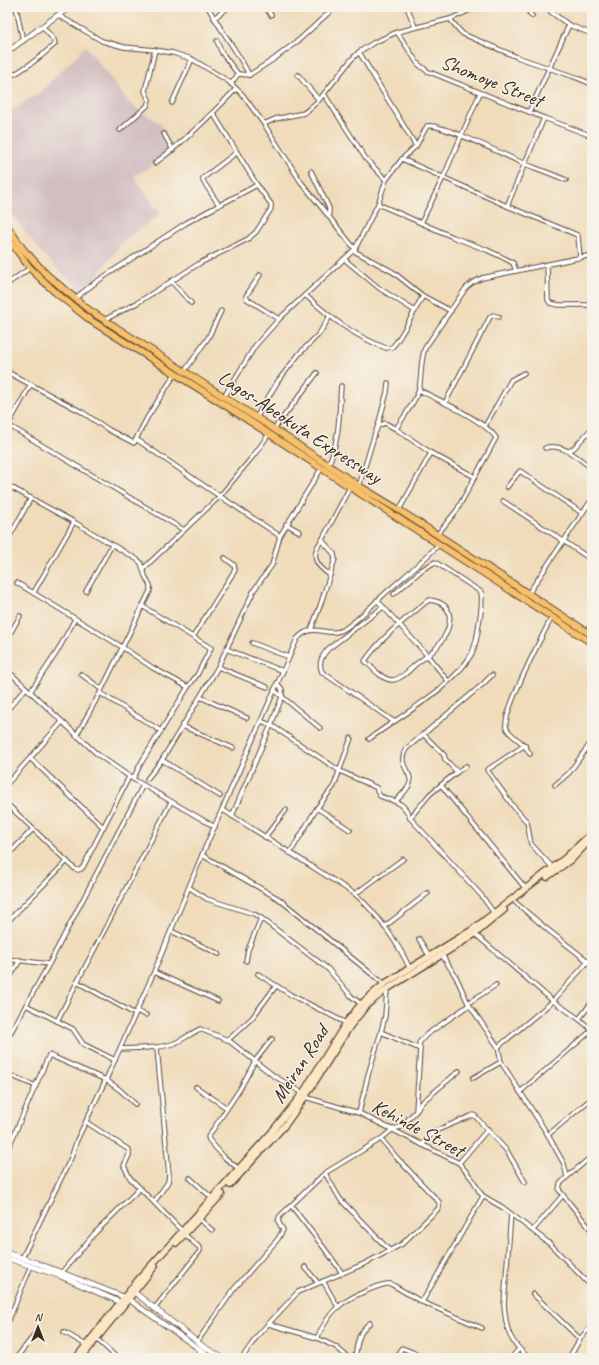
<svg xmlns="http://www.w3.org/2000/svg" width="599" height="1365" viewBox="0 0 599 1365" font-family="Caveat,sans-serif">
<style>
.industrial{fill:#d2bec1}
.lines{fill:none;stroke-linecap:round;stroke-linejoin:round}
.minor-casing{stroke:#564536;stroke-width:5.5}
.tertiary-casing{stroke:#564536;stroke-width:6}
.secondary-casing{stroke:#564536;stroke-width:8}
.trunk-casing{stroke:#564536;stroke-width:8}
.minor{stroke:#fff;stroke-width:3.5}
.tertiary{stroke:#fff;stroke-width:4.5}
.secondary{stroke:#fce6c4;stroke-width:5.5}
.trunk{stroke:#f7c06b;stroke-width:6}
.labels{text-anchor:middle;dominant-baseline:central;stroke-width:3;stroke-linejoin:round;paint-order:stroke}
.street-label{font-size:20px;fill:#3b2a1e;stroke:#f7f3e8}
</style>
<rect width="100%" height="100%" fill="#f7f3e8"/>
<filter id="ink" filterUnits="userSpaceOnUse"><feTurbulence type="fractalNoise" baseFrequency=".025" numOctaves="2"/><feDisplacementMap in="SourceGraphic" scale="8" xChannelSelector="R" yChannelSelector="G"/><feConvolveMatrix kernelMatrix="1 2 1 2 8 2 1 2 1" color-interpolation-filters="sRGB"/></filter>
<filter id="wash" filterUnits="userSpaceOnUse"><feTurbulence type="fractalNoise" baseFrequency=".012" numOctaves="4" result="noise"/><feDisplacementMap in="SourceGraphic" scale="16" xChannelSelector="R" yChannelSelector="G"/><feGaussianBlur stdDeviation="0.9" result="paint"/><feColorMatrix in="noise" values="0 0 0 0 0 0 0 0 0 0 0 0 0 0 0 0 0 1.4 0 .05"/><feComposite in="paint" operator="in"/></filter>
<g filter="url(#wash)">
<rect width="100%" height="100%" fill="#f0dcbb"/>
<!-- industrial -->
<polygon class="industrial" points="86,46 130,104 161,124 175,152 134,176 160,214 123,242 90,284 88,282 79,290 42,253 22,228 7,205 7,113 38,94"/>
</g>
<g filter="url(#ink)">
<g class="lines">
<defs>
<g id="minor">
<polyline points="16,7 23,41"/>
<path d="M208 7C220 30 238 51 249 75"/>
<polyline points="265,7 271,15"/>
<polyline points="407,7 415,27"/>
<polyline points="525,7 532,16"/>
<polyline points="551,12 569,25 592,34"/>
<polyline points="58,15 102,41 124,47 155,50 173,53 192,59 228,81 242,94 264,124 301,182 355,249"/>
<polyline points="214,18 229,7"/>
<polyline points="450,19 459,30 463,34 517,57 572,76 592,84"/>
<polyline points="397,32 418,64 427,71 544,118 592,136"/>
<polyline points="217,41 222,53 238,74"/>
<polyline points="359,52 416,146"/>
<polyline points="249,75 274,59 299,40 335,7"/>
<polyline points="298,75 319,100"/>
<path d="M7 78C25 69 41 57 55 44L54 40 43 27"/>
<polyline points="231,84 238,74 249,75"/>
<polyline points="324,94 366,159 386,180"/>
<polyline points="172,103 192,59"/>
<polyline points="529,112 569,25"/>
<polyline points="264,124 275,119 304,113 309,109 319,100 351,60 359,52 373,43 397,32 450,19 477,7"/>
<polyline points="120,130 147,106 149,100 145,91 155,50"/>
<polyline points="164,134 173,150"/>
<polyline points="402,159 507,206 575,234 578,236 580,258"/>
<path d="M155 163C185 141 210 116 236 89"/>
<polyline points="311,171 329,208 329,217"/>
<polyline points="378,204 453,237 487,250 504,258 513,263 516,271"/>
<polyline points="219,205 203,181 203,178 236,153"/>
<polyline points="507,206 544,118"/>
<polyline points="421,223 443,178 480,93"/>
<polyline points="354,251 393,272 423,296 451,311"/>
<polyline points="344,259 379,288 415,311"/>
<polyline points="547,265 548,300 550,303 559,305 592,305"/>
<polyline points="260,275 246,296 247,299 279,319"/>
<polyline points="171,281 191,303"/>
<polyline points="7,284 30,268"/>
<path d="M305 295C331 318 352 335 386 348 389 348 389 348 392 347 399 342 417 306 423 296"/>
<polyline points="74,299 96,282 186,223 257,185"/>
<polyline points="104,320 137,303 200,263 248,239 256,232 271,209 271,204 257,185 213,113"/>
<polyline points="7,370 11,374 82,412 109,430 134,443 147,418 175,374"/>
<polyline points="184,372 208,338 221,311"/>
<path d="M419 390C437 399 487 422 496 438L457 510 437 535"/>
<path d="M224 397 255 346 279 319 355 249 378 204 386 180 402 159 416 146 427 126C441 123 508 157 525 164 538 169 552 174 566 180"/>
<polyline points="445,403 490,317 493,315 499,317"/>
<polyline points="256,418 278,381 299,354 319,334 330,316"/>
<polyline points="8,425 184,530"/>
<polyline points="378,426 387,392 388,383"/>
<polyline points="485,426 511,380 524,373"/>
<polyline points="7,427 31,384"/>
<polyline points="274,429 317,373"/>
<polyline points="396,429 431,453 475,477"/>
<polyline points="136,439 197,481 280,536"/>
<path d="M545 448C563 442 578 459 592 468"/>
<polyline points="569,451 574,448 592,428"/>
<path d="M328 465C340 441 339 412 341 386"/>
<polyline points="7,485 74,522 138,560 141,563 145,576 150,585 150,591 100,693 76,736"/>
<path d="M359 486 375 433 378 426 385 423 396 429C402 419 417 399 419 389 422 376 420 361 425 348L466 288 472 283 482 278 592 255"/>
<polyline points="507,487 520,471 582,513"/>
<polyline points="503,501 592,560"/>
<polyline points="399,510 431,453"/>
<polyline points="286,524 300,532"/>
<path d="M322 540C310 555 315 565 330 575"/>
<polyline points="7,541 31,498"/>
<polyline points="144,568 220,496 254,455 269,434"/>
<polyline points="17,583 122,647 153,668 188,687"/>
<polyline points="86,591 112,545"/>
<polyline points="34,592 74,522"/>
<polyline points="528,594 592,499"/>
<polyline points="377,600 427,655 448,681"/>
<path d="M430 600C459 604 451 631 437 647 431 654 422 659 415 665 409 670 401 680 392 680 382 680 372 667 365 661 381 637 405 620 426 602Z"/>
<path d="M383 607 328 649C322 656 318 663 322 672L393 721"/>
<polyline points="311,630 320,606 335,559 334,554 322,540 350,487"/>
<polyline points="193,637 235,570 234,565 225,558"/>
<polyline points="7,639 20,616"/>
<polyline points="252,643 289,657"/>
<polyline points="226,649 283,671"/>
<polyline points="218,667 254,590 272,565 280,536 321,469"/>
<polyline points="7,670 97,754 133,779 215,827"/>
<polyline points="81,674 101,689"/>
<polyline points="274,690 320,728"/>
<polyline points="30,692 57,652 75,619"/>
<polyline points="100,693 161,731"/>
<polyline points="200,697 247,718"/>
<polyline points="7,710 26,688"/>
<path d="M261 721 271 725 340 771 377 788V791L380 796C395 802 404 801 410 818L481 895 494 913"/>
<polyline points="182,726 233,748"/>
<polyline points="423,734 444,755 445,759 457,772 466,766"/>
<path d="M369 739C400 716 455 686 472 653 476 644 478 632 479 623 481 612 483 603 481 592L435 562 423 569 394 594"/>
<polyline points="525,745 487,770 513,806 527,822 531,844 553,868"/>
<path d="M530 754C528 751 526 747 523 744 518 739 508 734 506 727 503 711 543 634 552 617"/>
<polyline points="31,759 103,827"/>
<polyline points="133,779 141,763 188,687 197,675 211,648 142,606"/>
<polyline points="147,779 162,760"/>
<polyline points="7,784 62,722"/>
<polyline points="441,785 526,889"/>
<polyline points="555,785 569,773 592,741"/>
<polyline points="220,796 162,760 218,667 267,687"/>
<path d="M396 801C401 795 408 790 410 783 413 772 396 765 406 749L483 684 492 675"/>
<polyline points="7,804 75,869 78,870 81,869 83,867 129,777"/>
<polyline points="317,808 350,830"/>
<path d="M223 810 355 894C376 912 399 944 410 969"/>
<polyline points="232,816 271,725 282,697 282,689 277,683"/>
<polyline points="410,818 430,794 457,772"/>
<polyline points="265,837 286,810"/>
<polyline points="290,853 317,808 334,786 351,738"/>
<polyline points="202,855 279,899 384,984"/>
<polyline points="7,856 33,829"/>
<polyline points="190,888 207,899 254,914 261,918 328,969 351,996 361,1004"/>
<polyline points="355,894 403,859"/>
<polyline points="515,902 548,930 589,962"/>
<polyline points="7,922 67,861"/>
<polyline points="384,927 428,893"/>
<polyline points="171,931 219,954"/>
<polyline points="475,934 553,1001 579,1019 592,1030 520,1092"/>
<polyline points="419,939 430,957"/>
<polyline points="442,955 456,977 468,1003 498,1047 501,1062 548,1135 564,1164 567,1177 560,1184 559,1190 592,1231"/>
<polyline points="7,959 49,964"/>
<polyline points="246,961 248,950 261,918"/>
<polyline points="154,972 218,1001"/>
<polyline points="258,974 291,995 346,1023"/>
<polyline points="7,982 20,960"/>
<polyline points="77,982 135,1014"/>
<polyline points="468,1003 496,985"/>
<polyline points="26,1005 69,1027 73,1029 83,1044 115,1060"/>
<polyline points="136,1011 146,1015"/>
<polyline points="579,1019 592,1002"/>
<polyline points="57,1021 171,802"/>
<polyline points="381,1032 420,1049"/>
<polyline points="7,1039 49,964 143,785"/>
<polyline points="228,1040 252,1018 276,986"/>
<polyline points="498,1047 553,1001 592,957"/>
<path d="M120 1049C139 1048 158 1049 175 1043 184 1039 192 1033 200 1029L228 1040 274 1076 303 1093"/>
<polyline points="7,1074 36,1086"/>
<polyline points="473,1078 501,1062"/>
<polyline points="196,1087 227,1108"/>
<polyline points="305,1097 359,1113 459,1163 473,1180 479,1191 483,1196 502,1207 550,1244 592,1287"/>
<polyline points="417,1110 420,1104 459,1071"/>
<polyline points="359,1113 368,1075 381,1032 385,1016 387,990"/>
<polyline points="86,1122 129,1150 129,1155 124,1166 130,1178 182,1231"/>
<polyline points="548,1135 592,1098"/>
<polyline points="422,1145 433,1132 471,1116 474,1115 507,1151 525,1182"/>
<polyline points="7,1151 49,1055 106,1080 120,1090 135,1104"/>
<polyline points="459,1163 488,1129"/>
<polyline points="239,1169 224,1157 209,1140 208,1137 240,1089 255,1061 272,1039"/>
<polyline points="325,1173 340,1199 390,1251"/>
<polyline points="567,1177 592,1156"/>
<polyline points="190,1178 212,1198"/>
<polyline points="154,1202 168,1182 169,1175 157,1048"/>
<path d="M291 1205C308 1228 326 1249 342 1273"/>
<path d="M511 1214 504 1304C506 1331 509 1341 529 1358"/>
<polyline points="199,1219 212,1230"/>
<polyline points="533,1230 563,1195"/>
<path d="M22 1258 71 1158 77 1140 109 1073 154 972 202 855 297 639C313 621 325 637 340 631 350 628 369 608 378 600 398 581 420 565 439 544"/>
<polyline points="305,1267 318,1283"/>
<polyline points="62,1272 95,1233 140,1188"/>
<polyline points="323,1281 338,1307"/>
<polyline points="533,1294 580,1339"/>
<polyline points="422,1302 483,1196"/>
<polyline points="154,1309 200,1251 200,1248 184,1234"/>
<polyline points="7,1324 31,1266"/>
<polyline points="269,1324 317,1338 336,1347 349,1358"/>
<polyline points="64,1332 86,1345"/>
<polyline points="96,1338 117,1358"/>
<path d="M317 1338C329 1312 339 1302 366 1291 373 1288 380 1285 387 1284H391L422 1302 482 1328"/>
<polyline points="197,1342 234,1289 278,1239 283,1230 278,1221 280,1216 325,1173 381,1139 393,1129 401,1127 416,1111 420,1049 419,1043 426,1035 469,1005"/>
<polyline points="16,1358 36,1333"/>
<polyline points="194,1358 201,1351"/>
<polyline points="242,1358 258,1335 298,1292 366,1263 402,1244 439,1208 439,1202 397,1158 381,1139"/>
<path d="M355 1358C357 1345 358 1331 370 1323"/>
<polyline points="397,1358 400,1350 402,1348 427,1358"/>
<polyline points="511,1358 519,1349"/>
<polyline points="569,1358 580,1339 592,1325"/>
</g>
<g id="tertiary">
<polyline points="7,52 58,15 71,7"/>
<polyline points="7,1253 37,1263 124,1297"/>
<polyline points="7,1258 60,1276 120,1302"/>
<polyline points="134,1292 204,1347 223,1358"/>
<polyline points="128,1299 212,1358"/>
</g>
<g id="secondary">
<polyline points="547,877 573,858 592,838"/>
<polyline points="230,1185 286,1124 305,1097 350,1026 367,1005 387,989 475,934 504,910"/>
<polyline points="176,1243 222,1194"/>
<polyline points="76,1358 138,1280 271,1133 303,1093 346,1023 361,1004 384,984 472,930 564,859 592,833"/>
<polyline points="81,1358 155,1266"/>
</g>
<g id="trunk">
<polyline points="7,226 23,249 46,274 89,310 274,429 359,486 399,510 592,635"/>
<polyline points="7,237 30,268 55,292 90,320 228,407 350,487 592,643"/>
</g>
</defs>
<!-- minor casing -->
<use href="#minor" class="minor-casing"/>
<!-- tertiary casing -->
<use href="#tertiary" class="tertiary-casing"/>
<!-- secondary casing -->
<use href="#secondary" class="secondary-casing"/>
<!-- trunk casing -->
<use href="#trunk" class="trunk-casing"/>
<!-- minor -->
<use href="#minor" class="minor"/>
<!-- tertiary -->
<use href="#tertiary" class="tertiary"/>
<!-- secondary -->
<use href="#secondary" class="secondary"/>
<!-- trunk -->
<use href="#trunk" class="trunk"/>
</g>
</g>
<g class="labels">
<!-- street labels -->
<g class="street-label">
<text transform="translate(492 81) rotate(22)">Shomoye Street</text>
<text transform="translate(300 427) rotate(33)">Lagos-Abeokuta Expressway</text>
<text transform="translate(300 1064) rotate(-57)">Meiran Road</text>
<text transform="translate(418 1128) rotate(28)">Kehinde Street</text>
</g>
</g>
<!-- margin -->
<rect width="599" height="1365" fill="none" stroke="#f7f3e8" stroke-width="24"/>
<!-- north arrow -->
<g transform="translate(38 1327)" stroke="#f7f3e8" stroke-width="3" paint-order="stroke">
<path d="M0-3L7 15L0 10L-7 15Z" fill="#3b2a1e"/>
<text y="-6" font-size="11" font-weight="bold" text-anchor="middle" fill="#3b2a1e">N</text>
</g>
</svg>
